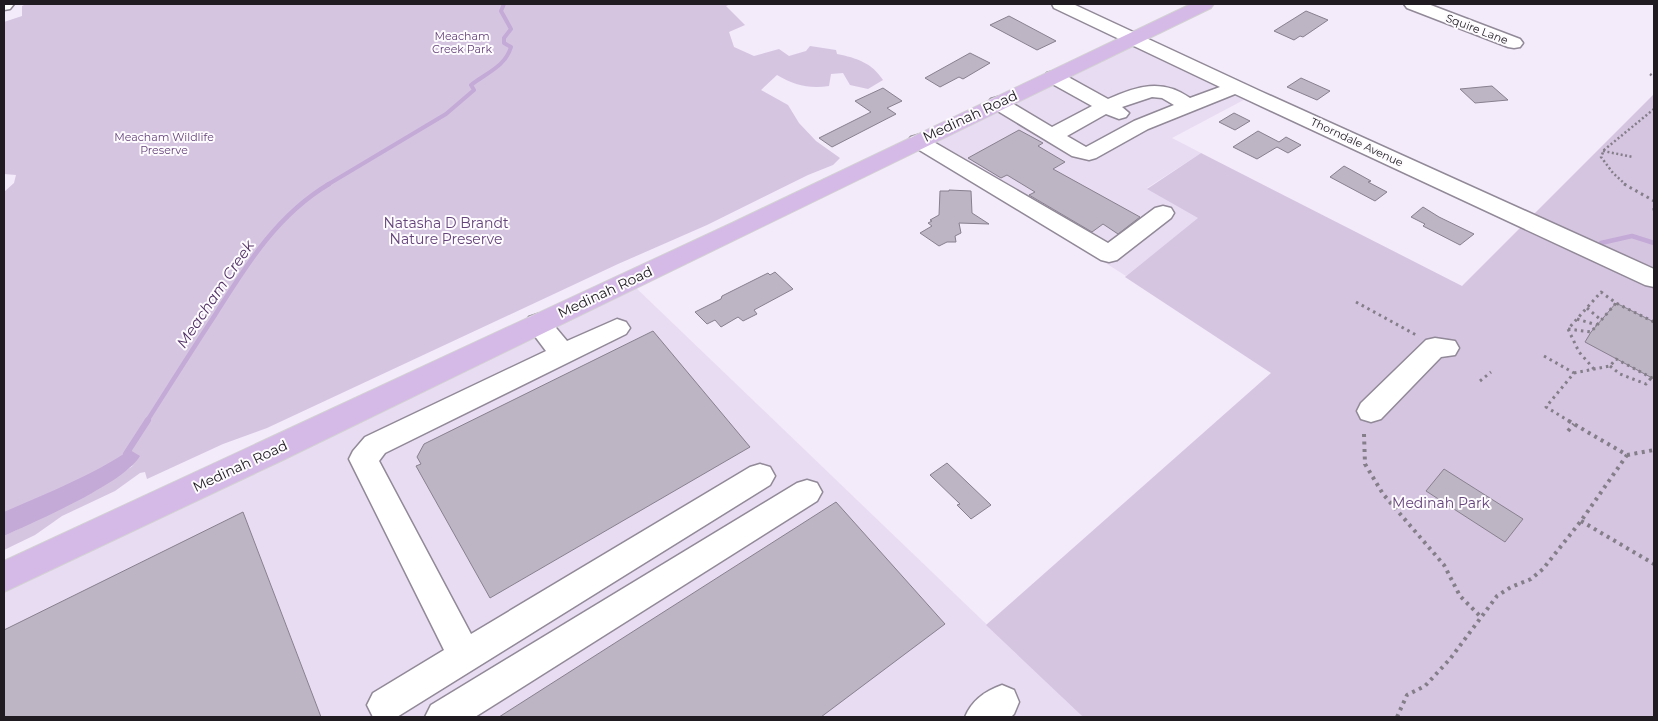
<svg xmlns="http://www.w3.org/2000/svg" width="1658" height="721" viewBox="0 0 1658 721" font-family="Montserrat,sans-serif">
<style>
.built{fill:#e8dcf2}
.green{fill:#d5c5e1}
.water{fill:#c4aad6}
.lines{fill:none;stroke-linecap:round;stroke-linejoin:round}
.stream-far2{stroke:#c4aad6;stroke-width:4}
.stream-far1{stroke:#c4aad6;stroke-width:4.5}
.stream{stroke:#c4aad6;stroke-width:6}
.building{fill:#bdb5c4;stroke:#88808e}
.minor-casing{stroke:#918997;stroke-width:3}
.major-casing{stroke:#d2d1d3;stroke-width:2}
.path-far2{stroke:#847e89;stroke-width:2.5;stroke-dasharray:2 2.5;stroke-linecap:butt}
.path-far1{stroke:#847e89;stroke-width:3;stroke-dasharray:2.5 4;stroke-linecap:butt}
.path{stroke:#847e89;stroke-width:4;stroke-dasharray:3 4.5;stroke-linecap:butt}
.minor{fill:#fff;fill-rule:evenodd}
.major{fill:#d5b9e7;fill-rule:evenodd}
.labels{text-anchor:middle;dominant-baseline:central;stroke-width:4;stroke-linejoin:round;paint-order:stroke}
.far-street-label{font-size:11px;fill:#1f1b21;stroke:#fdfbfe}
.far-park-label{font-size:11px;fill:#64427a;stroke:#fdfbfe}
.street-label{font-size:14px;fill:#1f1b21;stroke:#fdfbfe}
.park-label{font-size:14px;fill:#64427a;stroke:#fdfbfe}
.water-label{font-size:15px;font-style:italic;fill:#523066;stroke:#fdfbfe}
</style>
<rect width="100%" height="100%" fill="#f3eafa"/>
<!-- built -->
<g class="built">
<polygon points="1135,38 1253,95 1172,138 1201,153 1147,188 1199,218 1126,276 917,143"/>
<polygon points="633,285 1083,717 4,717 4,586"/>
</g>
<!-- green -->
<g class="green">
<path d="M26 4H731L726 6 745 25 729 32 734 47 754 56 779 49 789 56 806 51 810 46 836 50 837 54C857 58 872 63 883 80L868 89 850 85 843 73 831 74 829 86C809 89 794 85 777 75L761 90 788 105 799 123 816 141 840 158 833 165 808 175 707 225 618 264 267 428 223 444 147 479 145 472 140 473 115 491 62 516 35 535 4 550V536L97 490 134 465 4 525V192L14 183 16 175 4 174V22L22 16V6Z"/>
<polygon points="1654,94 1654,717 1083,717 986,625 1271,373 1125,277 1198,218 1147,189 1201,153 1462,286"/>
</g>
<!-- water -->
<path class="water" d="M130 450 140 456C123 484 36 521 4 536V512C47 493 91 476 130 450Z"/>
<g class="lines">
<!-- stream-far2 -->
<path class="stream-far2" d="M327 185 446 114 474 90 471 85C486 73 505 67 511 47L504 43V38L511 29 501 11 504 4"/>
<!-- stream-far1 -->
<g class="stream-far1">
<polyline points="1601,243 1632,236 1654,243"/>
<path d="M147 421C170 385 192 350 215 315 247 264 277 215 329 184"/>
</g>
<!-- stream -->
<polyline class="stream" points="126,454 148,420"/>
</g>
<!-- building -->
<g class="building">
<polygon points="1306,11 1328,20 1303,37 1300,36 1294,40 1274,31"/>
<polygon points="1009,16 1056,41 1037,50 990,25"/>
<polygon points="970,53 990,63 963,79 959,77 940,87 925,78"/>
<polygon points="1301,78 1330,91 1317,100 1287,87"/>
<polygon points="1492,86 1508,100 1475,103 1460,89"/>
<polygon points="883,88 902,101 887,108 896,114 832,147 819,138 871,112 855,101"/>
<polygon points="1234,113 1250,121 1235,130 1219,122"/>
<polygon points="1019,130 1043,143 1038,146 1065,162 1053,169 1140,217 1118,234 1103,224 1092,232 1029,195 1035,192 1007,175 1001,178 968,158"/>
<polygon points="1258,131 1279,142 1286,137 1301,145 1288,153 1277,147 1257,159 1233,147"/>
<polygon points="1344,166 1371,181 1368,182 1387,192 1375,201 1330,177"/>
<polygon points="949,190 971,191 972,213 989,224 959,223 961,233 955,236 956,242 947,242 939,246 920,233 932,226 928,223 932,221 930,220 939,215 940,191 949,191"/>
<polygon points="1423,207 1439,217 1474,234 1460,245 1423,226 1425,224 1411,217"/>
<polygon points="775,272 793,289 754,310 757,314 743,321 738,317 721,327 715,320 707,324 695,312 721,299 722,296 768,273 770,275"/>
<polygon points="1616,303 1654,322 1654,379 1585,342 1591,332"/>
<polygon points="653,331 750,447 490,598 416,466 421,464 417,457 424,444"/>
<polygon points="947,463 991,505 971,519 957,505 960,504 930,475"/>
<polygon points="1444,469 1523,519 1505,542 1426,491"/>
<polygon points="836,502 945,624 821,717 499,717"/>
<polygon points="243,512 321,717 4,717 4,630"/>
</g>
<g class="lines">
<defs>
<g id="minor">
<polygon points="4,4 14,4 10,9 4,10"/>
<path d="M1052 4H1073L1260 91 1654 269V287L1645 285 1235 94 1148 129 1096 158 1089 160 1072 156 991 107 988 103 991 99 998 97 1005 99 1052 127 1092 106 1047 81 1044 77 1047 73 1054 71 1061 73 1108 99C1137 86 1162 78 1190 98L1220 87 1054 8ZM1152 97 1162 98 1174 105 1134 121 1086 147 1067 136 1106 114 1119 119 1126 117 1129 113 1122 107Z"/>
<polygon points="1404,4 1428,4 1520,39 1523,43 1520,47 1514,48 1508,47 1407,8"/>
<polygon points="918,135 925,137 1108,243 1155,208 1163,206 1171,208 1174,213 1171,218 1117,260 1109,262 1101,260 911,145 908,141 911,137"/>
<polygon points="538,314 547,317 567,341 617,319 626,322 630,328 626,334 385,453 379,461 471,634 750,467 760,464 770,467 775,476 770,485 397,717 373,717 367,705 373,693 444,650 349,459 353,451 365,437 546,351 525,323 529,317"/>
<polygon points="1435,338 1455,341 1459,348 1455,355 1441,357 1381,419 1371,422 1361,419 1357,411 1361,403 1426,340"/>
<polygon points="807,480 817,483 822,492 817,501 475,717 425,717 431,705 797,483"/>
<path d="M1002 685 1014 690 1019 702 1014 714 1011 717H965C972 700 985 691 1002 685Z"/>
</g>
<polygon id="major" points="1191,4 1214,4 1211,8 283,460 4,592 4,561 732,223"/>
</defs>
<!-- minor casing -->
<use href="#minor" class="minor-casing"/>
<!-- major casing -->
<use href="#major" class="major-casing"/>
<!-- path-far2 -->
<g class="path-far2">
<polyline points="1650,74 1654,77"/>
<polyline points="1603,151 1633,157"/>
<polyline points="1626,185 1613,173 1601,157 1604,150 1654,109"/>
</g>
<!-- path-far1 -->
<g class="path-far1">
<polyline points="1624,184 1654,201"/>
<polyline points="1654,208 1654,212"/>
<polyline points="1356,302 1418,336"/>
<polyline points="1587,308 1601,320"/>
<polyline points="1577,319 1597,325"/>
<polyline points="1568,329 1591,332 1616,303"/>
<polyline points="1544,356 1574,373 1546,407 1569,421"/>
<polyline points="1610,366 1620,374 1646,384 1652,377"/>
<polyline points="1594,369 1579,352 1568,329 1601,292 1616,303 1654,322"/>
<polyline points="1574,373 1610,366 1616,359 1654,379"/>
<polyline points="1480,381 1491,372"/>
</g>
<!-- path -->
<g class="path">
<polyline points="1568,431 1574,424"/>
<polyline points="1364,434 1365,464 1383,494 1444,565 1460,596 1480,616"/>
<polyline points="1627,455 1654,450"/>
<polyline points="1581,521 1654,564"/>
<polyline points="1397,717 1407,695 1425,686 1450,659 1497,596 1511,587 1531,579 1543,569 1581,521 1627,455 1567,420"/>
</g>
<!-- minor -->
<use href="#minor" class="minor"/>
<!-- major -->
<use href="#major" class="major"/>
</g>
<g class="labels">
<!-- far-street labels -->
<g class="far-street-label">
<text transform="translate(1477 29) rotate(21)">Squire Lane</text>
<text transform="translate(1357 142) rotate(25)">Thorndale Avenue</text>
</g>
<!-- far-park labels -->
<g class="far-park-label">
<text x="462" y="36">Meacham<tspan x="462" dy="13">Creek Park</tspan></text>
<text x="164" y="137">Meacham Wildlife<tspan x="164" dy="13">Preserve</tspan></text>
</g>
<!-- street labels -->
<g class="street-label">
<text transform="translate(970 116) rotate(-25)">Medinah Road</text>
<text transform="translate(605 292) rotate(-25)">Medinah Road</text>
<text transform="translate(240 466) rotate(-25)">Medinah Road</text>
</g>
<!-- park labels -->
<g class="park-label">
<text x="446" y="223">Natasha D Brandt<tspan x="446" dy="16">Nature Preserve</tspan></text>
<text x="1441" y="503">Medinah Park</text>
</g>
<!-- water labels -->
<g class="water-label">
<text transform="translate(215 294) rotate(-56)">Meacham Creek</text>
</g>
</g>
<!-- border -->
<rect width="1658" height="721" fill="none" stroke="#1f1b21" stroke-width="10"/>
</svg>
